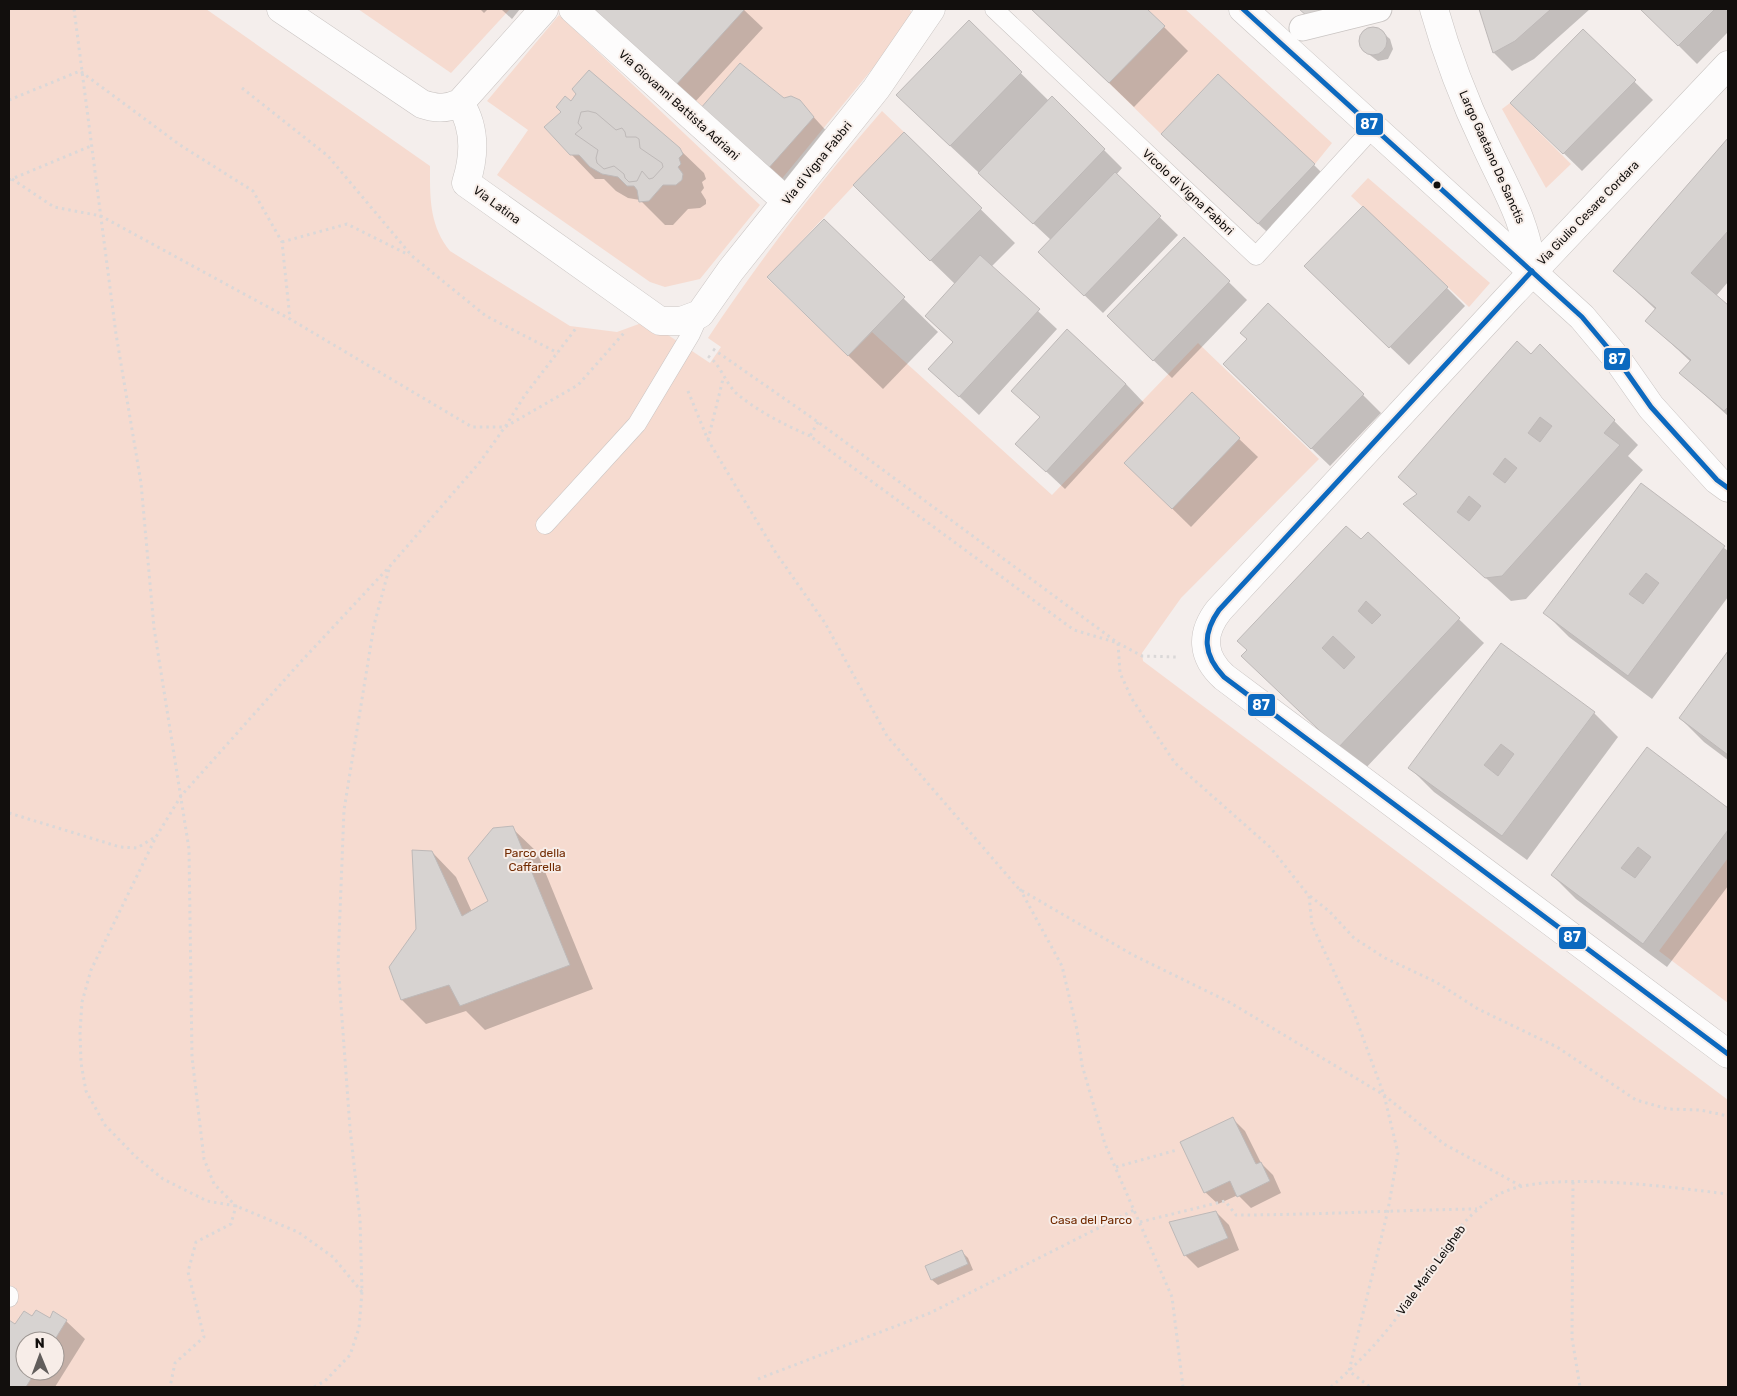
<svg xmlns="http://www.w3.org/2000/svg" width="1737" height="1396" viewBox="0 0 1737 1396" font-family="Rubik,sans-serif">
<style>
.green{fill:#f6dbd0;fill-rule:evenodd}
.shadow{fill:#0003;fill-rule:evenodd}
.building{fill:#d7d3d1;stroke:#beb9b8;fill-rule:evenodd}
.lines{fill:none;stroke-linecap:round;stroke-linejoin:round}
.service-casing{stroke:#cac5c3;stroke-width:19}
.pedestrian-casing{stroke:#cac5c3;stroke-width:27}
.minor-casing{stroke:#cac5c3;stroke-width:29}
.path{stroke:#dad8d8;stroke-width:3;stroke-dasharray:2.5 4;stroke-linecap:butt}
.service{stroke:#fdfcfc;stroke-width:18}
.pedestrian{stroke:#fdfcfc;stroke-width:25}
.minor{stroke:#fdfcfc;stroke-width:28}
.bus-1-casing{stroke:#f7ede8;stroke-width:9}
.bus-1{stroke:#0c69bf;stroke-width:5}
.bus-dot{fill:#120f0d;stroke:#f7ede8;stroke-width:2}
.labels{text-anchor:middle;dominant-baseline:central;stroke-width:4;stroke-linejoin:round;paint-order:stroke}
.street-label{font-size:12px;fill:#120f0d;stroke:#f7ede8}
.park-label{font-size:12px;fill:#712a00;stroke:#f7ede8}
.line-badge{stroke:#f7ede8;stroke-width:2}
.badge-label{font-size:14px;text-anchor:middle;font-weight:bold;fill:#fff}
</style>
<rect width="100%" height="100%" fill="#f4eeec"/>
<!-- green -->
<g class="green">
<path d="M9 9H206L430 166C430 197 429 225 450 251L570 326 617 332 647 321 710 363 721 347 708 338C761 258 819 183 882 111L904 132 767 278 848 356 872 332 1052 495 1198 343 1319 459 1181 598 1142 653 1143 661 1728 1100V1387H9ZM25 1341H55V1371H25Z"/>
<polygon points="358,9 510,9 451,73"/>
<polygon points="745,9 909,9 915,17 780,181 767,170 814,117 800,100 791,96 784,98 740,63 700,109 675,86"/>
<polygon points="1147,9 1185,9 1332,143 1315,164 1218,74 1161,134 1109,83 1165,26"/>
<path d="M559 15 760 205 700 279 665 287 650 282 497 175 528 130 487 101ZM589 70 680 148 683 154 679 158 678 167 683 174 676 185H663L649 201 634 186 627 185 618 177 602 174 590 167 579 155H570L544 127 561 112 556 107 565 96 571 101 576 94 572 89Z"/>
<polygon points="1510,103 1571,164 1546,188 1502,109"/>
<polygon points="1368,178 1490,283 1469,307 1351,196"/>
<polygon points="1728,858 1728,1003 1659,951"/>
</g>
<!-- shadow -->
<g class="shadow">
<polygon points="480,9 488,9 484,13"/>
<polygon points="501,9 520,9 512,19"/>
<polygon points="591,9 743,9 763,28 694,103"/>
<polygon points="1032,9 1146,9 1188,51 1134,107"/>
<polygon points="1481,9 1590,9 1534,59 1512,71 1494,53"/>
<polygon points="1642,9 1728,9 1728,32 1697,64"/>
<polygon points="969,22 1049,101 1052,98 1122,168 1116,175 1178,235 1103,313 1058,270 1051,240 932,129"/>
<polygon points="1376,27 1390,39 1393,49 1388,59 1378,61 1363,50 1360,38 1364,31"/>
<polygon points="1583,31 1653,100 1582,171 1512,103"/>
<polygon points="783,100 799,101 831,136 787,187 720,127"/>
<polygon points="571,103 679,149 704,173 706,179 702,182 704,188 701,192 706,200 706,204 700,208 688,209 673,225 665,225 640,200 628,198 616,191 604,179 595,179 571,154"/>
<polygon points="904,134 1015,243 991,267 1057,329 979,415 930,369 954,343 926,316 955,284 888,219"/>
<polygon points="1728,140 1728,282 1716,296 1728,307 1728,416 1681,373 1691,362 1647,321 1656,310 1614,270"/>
<polygon points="1181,153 1314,165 1332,183 1277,241"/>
<polygon points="824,221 938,332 883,389 802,311"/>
<polygon points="1184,238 1247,300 1172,378 1127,335"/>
<polygon points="1325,285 1447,288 1465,306 1409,365"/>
<polygon points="1248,339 1363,395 1381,413 1330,466 1243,383"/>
<polygon points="1540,346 1638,445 1628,456 1643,470 1526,599 1511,601 1405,504 1418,495 1399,477"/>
<polygon points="1126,384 1144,403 1065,489 1036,462 1041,418"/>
<polygon points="1192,394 1258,457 1191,527 1144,481"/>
<polygon points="1641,485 1728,551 1728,597 1652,699 1569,637 1545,613"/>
<polygon points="1368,533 1484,643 1363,771 1243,656"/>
<polygon points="1728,653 1728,760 1704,742 1680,718"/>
<polygon points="1594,713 1618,737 1527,860 1434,792 1410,768"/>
<polygon points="1647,749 1728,809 1728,886 1667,967 1576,899 1552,875"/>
<polygon points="512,828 537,852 593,989 485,1030 466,1011 426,1024 402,1000 390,967 418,929 432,852 456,877 472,912 489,902"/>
<polygon points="1233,1119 1245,1131 1261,1163 1273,1175 1281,1193 1251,1208 1238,1195 1218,1204 1205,1192"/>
<polygon points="1216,1212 1229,1225 1239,1250 1198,1268 1185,1255"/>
<polygon points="962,1252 968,1258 973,1270 938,1285 932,1280 927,1267"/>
<path d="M33 1318 66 1321 85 1339 55 1387H9V1322L16 1326ZM25 1341H55V1371H25Z"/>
</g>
<!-- building -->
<g class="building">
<polygon points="590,9 745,9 675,86"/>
<polygon points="1031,9 1147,9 1165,26 1109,83"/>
<polygon points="1299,9 1340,9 1307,16"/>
<polygon points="1479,9 1551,9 1515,41 1493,53"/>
<polygon points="1640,9 1715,9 1678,46"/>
<polygon points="969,20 1022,72 950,146 896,95"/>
<circle cx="1373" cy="41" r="14"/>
<polygon points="1583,29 1636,80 1563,154 1510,103"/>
<polygon points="740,63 784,98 791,96 800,100 814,117 767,170 700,109"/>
<polygon points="589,70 680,148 683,154 679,158 681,164 678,167 683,174 682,180 676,185 663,185 649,201 639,202 637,190 634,186 627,186 618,177 602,174 590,167 579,155 570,155 544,127 561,112 556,107 565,96 571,101 576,94 572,89"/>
<polygon points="1218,74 1315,164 1258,224 1161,134"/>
<polygon points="1052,96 1105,149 1033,224 978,173"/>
<polygon points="588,111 596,113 616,130 622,128 625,132 626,137 636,137 639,139 640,148 662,163 663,167 653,178 649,179 642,171 637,181 629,182 625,178 624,174 614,166 604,169 597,163 596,158 598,150 575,134 582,128 578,123 581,112"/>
<polygon points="904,132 982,208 930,261 853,185"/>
<polygon points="1728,138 1728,231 1691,273 1728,305 1728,407 1724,411 1679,373 1691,360 1645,321 1656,308 1613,271"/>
<polygon points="1115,172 1161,216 1084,296 1038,252"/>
<polygon points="1363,206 1448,287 1389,348 1304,266"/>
<polygon points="824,219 905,297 848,356 767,277"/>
<polygon points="1184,237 1230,281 1153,361 1107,316"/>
<polygon points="980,255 1040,309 959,397 928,369 953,342 925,316"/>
<polygon points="1268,303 1364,394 1311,449 1223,364 1247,339 1240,333"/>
<polygon points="1067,329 1126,384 1046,472 1015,444 1040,417 1011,391"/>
<path d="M1517 341 1531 354 1540 344 1615 420 1604 433 1620 445 1502 576 1485 578 1403 504 1417 494 1398 477ZM1540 417 1552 426 1540 442 1528 433ZM1505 458 1517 468 1505 483 1493 474ZM1469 496 1481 506 1469 521 1457 512Z"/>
<polygon points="1192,392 1240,438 1172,509 1124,463"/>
<path d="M1641 483 1725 546 1628 676 1543 613ZM1646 573 1659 583 1643 604 1629 594Z"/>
<path d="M1346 526 1361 539 1368 532 1460 618 1338 748 1241 656 1247 650 1237 641ZM1366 601 1381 615 1372 624 1358 611ZM1333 636 1355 657 1344 669 1322 648Z"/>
<path d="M1501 643 1595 712 1502 836 1408 768ZM1501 744 1514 754 1498 776 1484 765Z"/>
<polygon points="1728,651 1728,755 1679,718"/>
<path d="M1647 747 1728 808V830L1643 944 1551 875ZM1638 847 1651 857 1635 878 1621 868Z"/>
<polygon points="513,826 570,965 460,1006 449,985 401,1000 389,967 416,929 412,850 432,851 462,916 488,901 468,858 493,828"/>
<polygon points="1233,1117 1256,1164 1261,1162 1270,1181 1237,1197 1230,1181 1204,1193 1180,1142"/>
<polygon points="1216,1211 1228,1238 1184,1256 1169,1222"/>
<polygon points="962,1250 968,1264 931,1280 925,1266"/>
<polygon points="36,1310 50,1318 53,1311 67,1320 54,1341 25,1341 25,1371 36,1371 26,1387 9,1387 9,1320 15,1324 24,1311 32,1316"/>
</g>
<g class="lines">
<defs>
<g id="service">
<polyline points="994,9 1256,256 1372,129"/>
<polyline points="545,525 637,424 691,334 700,314"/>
<polyline points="9,1295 9,1298"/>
</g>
<polyline id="pedestrian" points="1302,28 1379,9"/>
<g id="minor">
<path d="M281 9 422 104C436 109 447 109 460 103L544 9"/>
<polyline points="573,9 786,201"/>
<polyline points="1243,9 1582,317 1618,360 1651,407 1717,480 1728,488"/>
<path d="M1434 9C1447 55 1464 100 1485 144 1505 188 1527 222 1532 271"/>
<path d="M1728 65 1507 299 1219 610C1200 634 1202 657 1224 677L1728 1054"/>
<path d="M460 103C476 128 475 155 466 183L660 321H681L700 314 731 270 876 89 931 9"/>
</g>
</defs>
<!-- service casing -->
<use href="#service" class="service-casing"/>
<!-- pedestrian casing -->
<use href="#pedestrian" class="pedestrian-casing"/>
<!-- minor casing -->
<use href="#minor" class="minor-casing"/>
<!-- path -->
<g class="path">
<polyline points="74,9 116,334 141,483 154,628 189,849 192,1057 204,1159 214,1184 236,1206 231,1224 196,1242 188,1272 204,1337 175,1363 170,1387"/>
<polyline points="242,88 328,156 412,256 486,316 558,353"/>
<polyline points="9,100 80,71 180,145 253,191 282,242 290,319"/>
<polyline points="12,179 54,207 101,216 290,319 472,427 505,427 525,395 577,327"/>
<polyline points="9,180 91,146"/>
<polyline points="282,242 347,224 409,255"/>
<polyline points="713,349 818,422 1118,643 1142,656 1177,657"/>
<path d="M708 356C720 364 725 382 736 393 757 411 785 425 810 436"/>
<polyline points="688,391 708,440 776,553 825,623 887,736 1019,889 1133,955 1229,1002 1384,1095 1444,1144 1521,1186"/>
<polyline points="818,422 810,436 1074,630 1118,643 1120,673 1132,699 1175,763 1270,847 1309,896 1312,925 1355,1016 1384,1095 1398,1153 1388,1210 1349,1371 1370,1387"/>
<polyline points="708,440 723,379"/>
<polyline points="9,813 120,847 137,848 155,837"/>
<polyline points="1020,889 1062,966 1077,1030 1082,1065 1105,1144 1172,1297 1183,1387"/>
<polyline points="1310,896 1330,912 1354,938 1385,958 1436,982 1478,1009 1557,1047 1636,1100 1668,1109 1700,1110 1728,1116"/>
<polyline points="1116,1167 1177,1150"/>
<polyline points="1573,1182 1572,1338 1580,1387"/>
<path d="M1140 1222 1225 1201 1236 1215C1316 1215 1397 1210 1477 1209"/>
<polyline points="362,1292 333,1257 298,1232 236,1206 207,1201 163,1179 136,1157 105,1125 86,1091 81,1063 80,1032 82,1002 91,970 156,837 181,796 296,667 390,566 480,462 505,427 578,385 624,333"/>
<polyline points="758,1379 930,1313 1134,1210"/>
<polyline points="314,1387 325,1381 350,1355 359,1328 362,1292 360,1219 350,1128 338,964 344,810 374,625 389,569"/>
<path d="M1331 1387C1355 1366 1379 1342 1398 1316 1428 1275 1452 1223 1496 1196 1540 1168 1675 1188 1728 1194"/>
</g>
<!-- service -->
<use href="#service" class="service"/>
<!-- pedestrian -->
<use href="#pedestrian" class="pedestrian"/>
<!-- minor -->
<use href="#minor" class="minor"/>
<defs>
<g id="bus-1">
<polyline points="1243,9 1582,317 1618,360 1651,407 1717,480 1728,488"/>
<path d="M1532 271 1219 610C1202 634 1203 655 1224 677L1728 1054"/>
</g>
</defs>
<!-- bus-1 casing -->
<use href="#bus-1" class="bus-1-casing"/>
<!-- bus-1 -->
<use href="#bus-1" class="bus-1"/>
</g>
<!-- markers -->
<circle class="bus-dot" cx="1437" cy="185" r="4.5"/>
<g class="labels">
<!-- street labels -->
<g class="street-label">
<text transform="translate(679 105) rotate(42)">Via Giovanni Battista Adriani</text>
<text transform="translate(1492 157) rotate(66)">Largo Gaetano De Sanctis</text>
<text transform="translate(817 163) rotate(-51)">Via di Vigna Fabbri</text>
<text transform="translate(1188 192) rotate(43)">Vicolo di Vigna Fabbri</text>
<text transform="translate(497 205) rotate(36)">Via Latina</text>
<text transform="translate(1588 213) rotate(-46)">Via Giulio Cesare Cordara</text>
<text transform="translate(1431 1270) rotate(-54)">Viale Mario Leigheb</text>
</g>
<!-- park labels -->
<g class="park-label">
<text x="535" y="853">Parco della<tspan x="535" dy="14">Caffarella</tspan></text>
<text x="1091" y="1220">Casa del Parco</text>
</g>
</g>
<g class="line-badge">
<rect x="1355" y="112" width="29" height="24" rx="5" fill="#0c69bf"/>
<rect x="1603" y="347" width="28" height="24" rx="5" fill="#0c69bf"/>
<rect x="1247" y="693" width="29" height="24" rx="5" fill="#0c69bf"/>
<rect x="1558" y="926" width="29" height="24" rx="5" fill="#0c69bf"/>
</g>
<g class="badge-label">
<text x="1369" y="129">87</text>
<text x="1617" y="364">87</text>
<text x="1261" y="710">87</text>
<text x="1572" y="942">87</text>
</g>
<!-- border -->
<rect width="1737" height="1396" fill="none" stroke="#120f0d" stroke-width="20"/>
<!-- north arrow -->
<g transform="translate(40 1356) rotate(359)"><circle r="24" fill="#f7ede8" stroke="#9b9490"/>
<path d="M0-4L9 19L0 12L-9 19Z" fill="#615d5b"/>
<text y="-8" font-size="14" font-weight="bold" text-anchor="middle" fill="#120f0d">N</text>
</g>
</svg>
